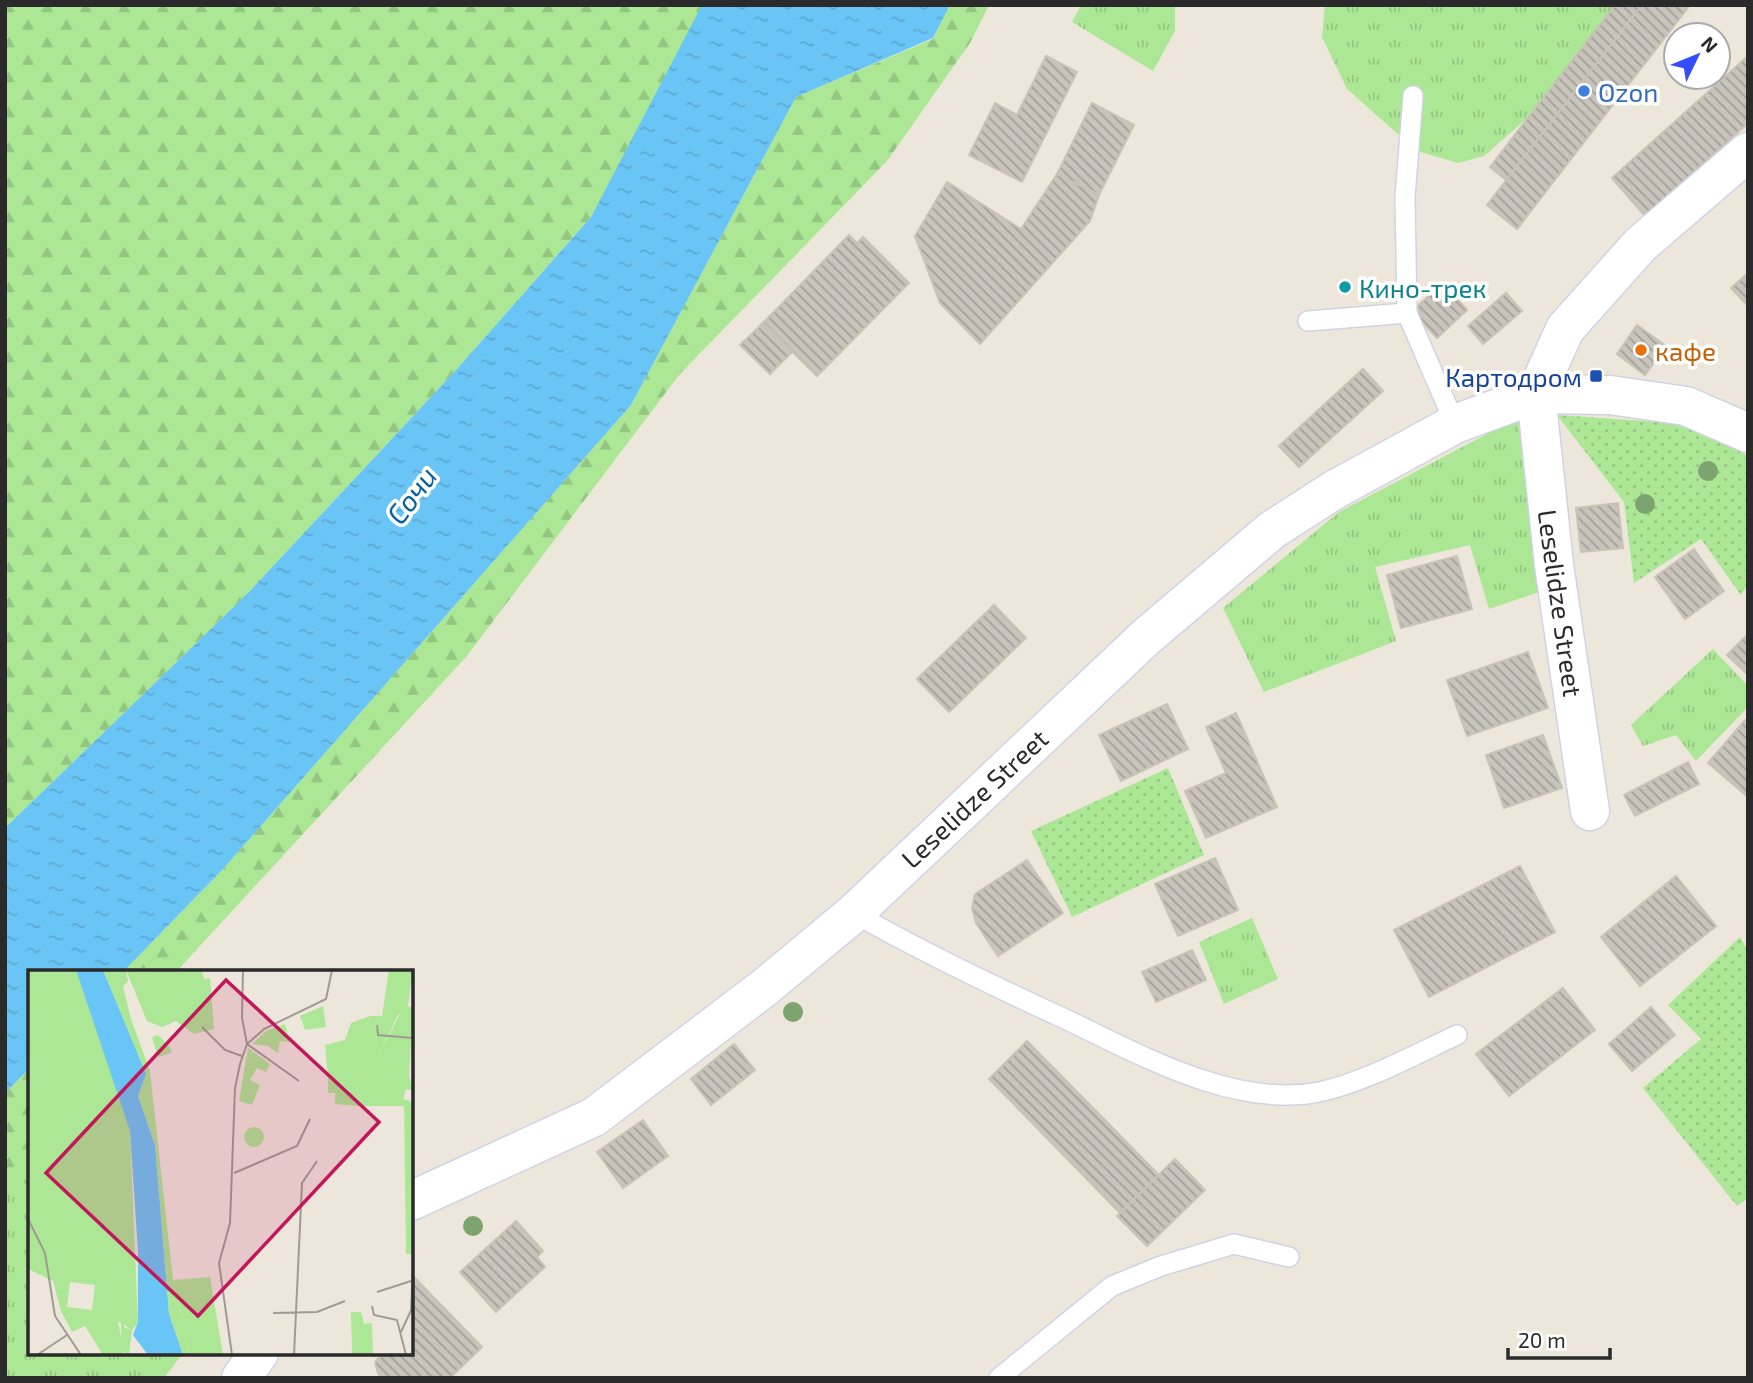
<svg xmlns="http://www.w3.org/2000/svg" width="1753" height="1383" viewBox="0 0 1753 1383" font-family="'Exo 2',sans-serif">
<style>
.grass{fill:url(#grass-tufts)}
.forest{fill:url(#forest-firs)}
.garden{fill:url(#garden-dots)}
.water{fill:url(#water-ripples)}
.building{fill:url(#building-back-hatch);stroke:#c8c3b5;stroke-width:2}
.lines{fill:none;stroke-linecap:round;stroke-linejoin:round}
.lane-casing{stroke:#d1d3e4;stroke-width:22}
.street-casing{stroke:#d1d3e4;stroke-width:41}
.secondary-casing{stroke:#d1d3e4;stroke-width:41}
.lane{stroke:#fff;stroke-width:19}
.street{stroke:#fff;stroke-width:38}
.secondary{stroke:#fff;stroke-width:38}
.tree{fill:#7da36f}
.shop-dot{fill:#3f7fe0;stroke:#fff;stroke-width:2.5}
.culture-dot{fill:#0f9aa8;stroke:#fff;stroke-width:2.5}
.food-dot{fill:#e8710a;stroke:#fff;stroke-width:2.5}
.transit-dot{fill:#1a4fb4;stroke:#fff;stroke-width:2.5}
.labels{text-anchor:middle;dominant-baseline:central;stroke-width:7;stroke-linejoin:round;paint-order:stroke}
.shop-label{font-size:26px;fill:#366cbe;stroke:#fff;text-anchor:start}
.culture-label{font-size:26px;fill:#0d838f;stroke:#fff;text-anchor:start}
.food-label{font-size:26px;fill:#c56008;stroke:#fff;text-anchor:start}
.transit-label{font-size:26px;fill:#164399;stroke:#fff;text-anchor:end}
.street-label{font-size:26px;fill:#2a2a2a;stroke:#fff}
.water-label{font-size:28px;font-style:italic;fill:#0661a2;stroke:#fff}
.inset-road{fill:none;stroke:#9f9b94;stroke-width:2}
.view{fill:#c2185b;fill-opacity:0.15;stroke:#c2185b;stroke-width:3.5}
.inset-edge{fill:none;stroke:#2a2a2a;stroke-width:3.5}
</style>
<defs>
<pattern id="grass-tufts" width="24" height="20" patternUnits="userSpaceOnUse" patternTransform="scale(1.75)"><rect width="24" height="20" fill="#abe795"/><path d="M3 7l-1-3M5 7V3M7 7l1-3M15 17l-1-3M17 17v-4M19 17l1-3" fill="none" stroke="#93c681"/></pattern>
<pattern id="forest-firs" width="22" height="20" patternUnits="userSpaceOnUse" patternTransform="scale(1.75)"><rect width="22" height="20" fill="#abe795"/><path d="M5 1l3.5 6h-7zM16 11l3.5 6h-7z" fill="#93c681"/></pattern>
<pattern id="garden-dots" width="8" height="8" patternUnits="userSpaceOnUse" patternTransform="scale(1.75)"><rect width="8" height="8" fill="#abe795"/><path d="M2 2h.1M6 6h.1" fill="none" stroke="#93c681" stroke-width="1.8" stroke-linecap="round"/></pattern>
<pattern id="water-ripples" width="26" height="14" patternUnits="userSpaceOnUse" patternTransform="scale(1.75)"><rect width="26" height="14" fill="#69c5f5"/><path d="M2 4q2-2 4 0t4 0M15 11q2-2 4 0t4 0" fill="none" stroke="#5ba9d2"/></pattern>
<pattern id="building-back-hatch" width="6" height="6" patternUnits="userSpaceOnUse" patternTransform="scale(1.75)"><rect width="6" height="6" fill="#c8c4bb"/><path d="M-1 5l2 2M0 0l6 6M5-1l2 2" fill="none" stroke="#a39f98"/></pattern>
</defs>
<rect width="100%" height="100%" fill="#ede7db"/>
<!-- grass -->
<g class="grass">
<polygon points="1081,5 1175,5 1175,31 1153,71 1072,22"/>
<polygon points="1325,5 1615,5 1527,118 1484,156 1458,163 1417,151 1347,89 1322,37"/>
<polygon points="1523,415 1545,590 1489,609 1470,545 1375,567 1396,641 1264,692 1223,608 1339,512"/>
<polygon points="1713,649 1748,686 1748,707 1696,761 1676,735 1643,746 1631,725"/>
<polygon points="1252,918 1278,979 1224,1004 1199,942"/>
<polygon points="30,1139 30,1353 183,1353 164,1378 5,1378 5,1173"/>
</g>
<!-- forest -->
<g class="forest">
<polygon points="5,5 703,5 591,217 457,369 248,593 5,828"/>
<polygon points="950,5 989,5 970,43 887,161 679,375 466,657 176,972 123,972 223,869 631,405 796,97 933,39"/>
<polygon points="30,1068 30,1141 5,1178 5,1093"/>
</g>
<!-- garden -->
<g class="garden">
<polygon points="1557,415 1688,424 1748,456 1748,584 1741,595 1701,539 1634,583 1624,502"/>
<polygon points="1168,768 1204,855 1072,917 1031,831"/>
<polygon points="1740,937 1748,951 1748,1198 1737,1206 1643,1088 1701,1039 1668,1005"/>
</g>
<!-- water -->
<polygon class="water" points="702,5 950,5 933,38 796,97 631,405 223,869 123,972 30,972 30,1068 5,1093 5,828 248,593 457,369 591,217"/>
<!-- building -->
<g class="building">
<polygon points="1615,5 1642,5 1506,180 1490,167"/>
<polygon points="1642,5 1690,5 1517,229 1487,205"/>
<polygon points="1046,56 1077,72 1022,182 969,155 995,103 1017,115"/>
<polygon points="1748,56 1748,123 1645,216 1612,178"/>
<polygon points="1092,103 1134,125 1099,195 1057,174"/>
<polygon points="1057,174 1099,195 1090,221 980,344 940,303 915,236 947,182 1021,229"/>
<polygon points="849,235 857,243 863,237 909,283 817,376 763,323"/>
<polygon points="1748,273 1748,306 1731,288"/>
<polygon points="1443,283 1467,310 1437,338 1412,311"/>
<polygon points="1506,293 1522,311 1483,344 1468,326"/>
<polygon points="763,323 792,352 770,374 740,345"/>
<polygon points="1637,325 1666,346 1645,375 1617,354"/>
<polygon points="1363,369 1383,391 1299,467 1279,446"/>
<polygon points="1618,503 1623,548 1581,552 1576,508"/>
<polygon points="1694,549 1724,591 1685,619 1655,577"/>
<polygon points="1457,556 1472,609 1401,628 1387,575"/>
<polygon points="994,605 1026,638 949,712 917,679"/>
<polygon points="1746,636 1748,637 1748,675 1727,655"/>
<polygon points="1528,652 1548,708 1467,736 1447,680"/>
<polygon points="1167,704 1188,749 1121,781 1099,735"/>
<polygon points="1236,713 1277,807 1206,838 1185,791 1226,773 1206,727"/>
<polygon points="1745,720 1748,722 1748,797 1708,763"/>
<polygon points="1543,735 1562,788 1504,808 1486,755"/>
<polygon points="1688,762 1699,784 1635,816 1624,795"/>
<polygon points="1215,858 1238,910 1178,936 1155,884"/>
<polygon points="1027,860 1063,913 998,956 976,923 972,908 975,894"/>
<polygon points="1520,866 1555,932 1429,997 1394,930"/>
<polygon points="1676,876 1716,926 1640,986 1601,937"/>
<polygon points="1192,950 1206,980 1156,1002 1142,972"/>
<polygon points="1563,988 1595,1030 1509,1096 1476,1054"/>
<polygon points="1651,1007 1675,1035 1632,1071 1609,1044"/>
<polygon points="1027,1041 1159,1175 1120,1213 989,1079"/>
<polygon points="734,1044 755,1070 711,1105 691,1079"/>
<polygon points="643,1120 668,1156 623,1188 597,1152"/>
<polygon points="1175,1159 1205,1190 1147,1246 1117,1216"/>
<polygon points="516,1221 543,1251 537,1257 545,1267 496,1312 460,1272"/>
<polygon points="411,1274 482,1347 450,1378 381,1378 378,1373 375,1362 381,1356 379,1353 411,1353"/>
</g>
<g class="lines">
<defs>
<g id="lane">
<polyline points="1413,96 1405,197 1407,313 1455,424"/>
<polyline points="1308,321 1407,313"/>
<path d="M854 913C922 952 991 985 1063 1018 1137 1053 1234 1109 1319 1092 1363 1083 1416 1054 1457 1035"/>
<polyline points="999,1378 1112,1286 1161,1266 1234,1244 1289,1257"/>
</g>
<polyline id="street" points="1590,811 1554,565 1536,394 1565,329 1640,245 1748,152"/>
<g id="secondary">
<polyline points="411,1201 594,1117 764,988 854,913 1146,637 1272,530 1334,490 1455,424 1536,394 1610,395 1686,406 1748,433"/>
<polyline points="241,1378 259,1353"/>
</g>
</defs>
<!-- lane casing -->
<use href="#lane" class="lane-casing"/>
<!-- street casing -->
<use href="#street" class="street-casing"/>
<!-- secondary casing -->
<use href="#secondary" class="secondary-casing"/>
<!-- lane -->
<use href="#lane" class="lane"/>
<!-- street -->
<use href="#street" class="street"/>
<!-- secondary -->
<use href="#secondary" class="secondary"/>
</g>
<!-- trees -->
<g class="tree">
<circle cx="1708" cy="471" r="10"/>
<circle cx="1645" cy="504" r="10"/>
<circle cx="793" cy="1012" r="10"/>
<circle cx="473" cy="1226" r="10"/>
</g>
<!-- markers -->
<circle class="shop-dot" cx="1584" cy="91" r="7"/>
<circle class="culture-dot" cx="1345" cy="287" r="7"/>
<circle class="food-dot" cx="1641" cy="350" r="7"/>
<rect class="transit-dot" x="1589" y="369" width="14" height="14" rx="3.5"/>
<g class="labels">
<!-- shop labels -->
<g class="shop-label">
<text x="1598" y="91">Ozon</text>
</g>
<!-- culture labels -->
<g class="culture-label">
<text x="1359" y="287">Кино-трек</text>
</g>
<!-- food labels -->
<g class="food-label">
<text x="1655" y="350">кафе</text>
</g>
<!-- transit labels -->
<g class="transit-label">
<text x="1582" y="376">Картодром</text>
</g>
<!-- street labels -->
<g class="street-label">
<text transform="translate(1561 603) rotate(82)">Leselidze Street</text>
<text transform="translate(974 798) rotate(-43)">Leselidze Street</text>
</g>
<!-- water labels -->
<g class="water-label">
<text transform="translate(411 495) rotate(-53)">Сочи</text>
</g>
</g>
<!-- overview -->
<g transform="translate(28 970)">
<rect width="385" height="385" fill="#ede7db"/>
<path d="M98 0H174L176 9 182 8 186 59 166 64 148 51 134 57 119 51ZM361 0H385L380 36 370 45 350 87 334 69 342 46H354ZM295 36 298 57 277 60 272 46ZM130 65 142 77 144 83 130 87 124 67ZM220 78 242 94 238 102 229 98 222 110 232 115 224 135 211 131ZM182 307 195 385H162L145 310ZM93 349 97 358 104 360 101 385 93 379Z" fill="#abe795"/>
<path d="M0 0H48L102 160 110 353 104 360 90 351 96 385H75L57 356 44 362 33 341 25 311 0 299ZM42 312 67 315 64 340 39 337ZM75 0H98L100 11 95 16 103 49 122 101 145 310 162 385H155L141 344 127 175 110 126 118 104ZM376 36 385 37 381 106 385 120 378 119 375 129 385 132V136H330L331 116 300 108 297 75 317 70 323 53 342 46 334 69 350 87Z" fill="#abe795" fill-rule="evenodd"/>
<path d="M257 54 262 72 252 71 250 83 240 76 224 74 238 61ZM300 108 331 116 330 136 307 134V123H300ZM376 136H385V284H378ZM216 167a10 10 0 1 1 20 0a10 10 0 1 1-20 0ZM323 342H333L336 354 344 353 345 385H324Z" fill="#abe795"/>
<path d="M48 0H75L118 104 110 126 127 175 141 344 155 385H120L105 365 110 352V282L102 161Z" fill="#69c5f5"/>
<path class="inset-road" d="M215 0 214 48 219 74 271 111M349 55 350 65 385 68M174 57 197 80 214 86M206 203 269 176 282 149M0 249 17 283 27 346 53 385M349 322 383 311M344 336 346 345 369 350 378 385M383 340 385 300M245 343 289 342 317 331M373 362 385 336M9 385 39 365M204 385 191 293 202 253 207 118 212 94 219 74 236 59 298 29 304 0M266 385 274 213 289 191"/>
<path class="view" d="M198 10 351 152 170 346 18 203Z"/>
<rect width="385" height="385" class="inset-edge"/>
</g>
<!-- border -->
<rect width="1753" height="1383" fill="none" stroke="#2a2a2a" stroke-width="14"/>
<!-- north arrow -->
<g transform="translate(1697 56) rotate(47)"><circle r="33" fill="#ffffff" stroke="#aaaaaa" stroke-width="2"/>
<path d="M0-5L12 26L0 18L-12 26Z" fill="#364dff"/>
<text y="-10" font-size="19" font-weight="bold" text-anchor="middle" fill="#2a2a2a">N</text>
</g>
<!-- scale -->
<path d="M1508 1348v10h102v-10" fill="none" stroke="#2a2a2a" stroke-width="3.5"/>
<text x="1518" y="1348" font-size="21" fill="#2a2a2a" stroke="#ffffff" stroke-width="5" paint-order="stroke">20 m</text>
</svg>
